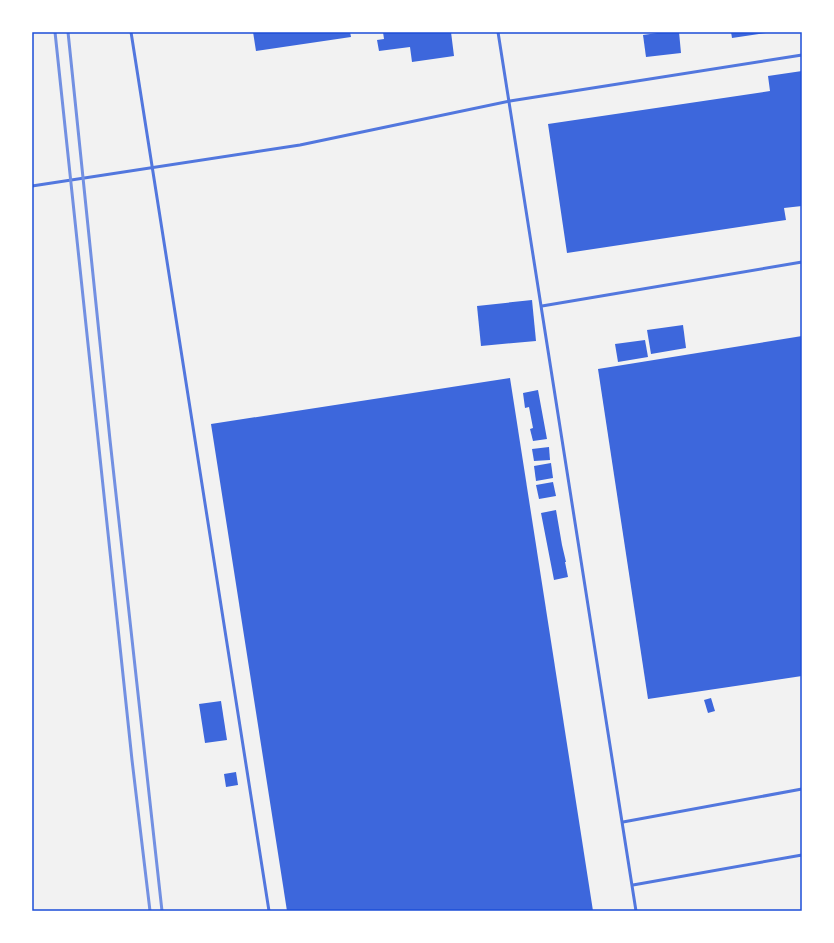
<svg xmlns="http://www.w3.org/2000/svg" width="834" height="943" viewBox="0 0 834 943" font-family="'Zilla Slab',serif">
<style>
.building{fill:#3d67dc}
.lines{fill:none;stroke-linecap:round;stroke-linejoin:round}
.service{stroke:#5277de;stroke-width:3}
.rail{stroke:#7290e2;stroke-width:3}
.neatline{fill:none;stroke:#1d4ed8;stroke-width:1.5}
</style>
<rect width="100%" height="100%" fill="#f2f2f2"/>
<!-- building -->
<g class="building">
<polygon points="253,32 350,32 351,37 256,51"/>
<polygon points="383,32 451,32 454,56 412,62 410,47 379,51 377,40 384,39"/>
<polygon points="664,32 679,32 681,53 646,57 643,35"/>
<polygon points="731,32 766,32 766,33 732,38"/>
<polygon points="802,71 802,206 784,208 786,220 567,253 548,124 770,91 768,76"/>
<polygon points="532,300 536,341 481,346 477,306"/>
<polygon points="683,325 686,348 651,354 647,330"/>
<polygon points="802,336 802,676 648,699 598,369"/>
<polygon points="645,340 648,357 618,362 615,344"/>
<polygon points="510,378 593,911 287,911 211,424"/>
<polygon points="538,390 547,439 533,441 530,429 533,428 529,407 525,408 523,393"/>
<polygon points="549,447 550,460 534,461 532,449"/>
<polygon points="551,463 553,478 536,481 534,466"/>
<polygon points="553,482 556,496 539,499 536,485"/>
<polygon points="556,510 562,545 566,562 565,562 568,577 554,580 541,513"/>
<polygon points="711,698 715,711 708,713 704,700"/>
<polygon points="221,701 227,740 205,743 199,704"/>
<polygon points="236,772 238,785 226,787 224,774"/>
</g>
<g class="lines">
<!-- service -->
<g class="service">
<polyline points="131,32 269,911"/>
<polyline points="498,32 636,911"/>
<polyline points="32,186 300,145 510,101 802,55"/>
<polyline points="542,306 802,262"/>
<polyline points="623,822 802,789"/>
<polyline points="633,885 802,855"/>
</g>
<!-- rail -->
<g class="rail">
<polyline points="55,32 132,760 150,911"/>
<polyline points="68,32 110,440 162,911"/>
</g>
</g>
<!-- border -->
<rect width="834" height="943" fill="none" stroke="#ffffff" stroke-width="66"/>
<rect x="33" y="33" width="768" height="877" class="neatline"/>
</svg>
